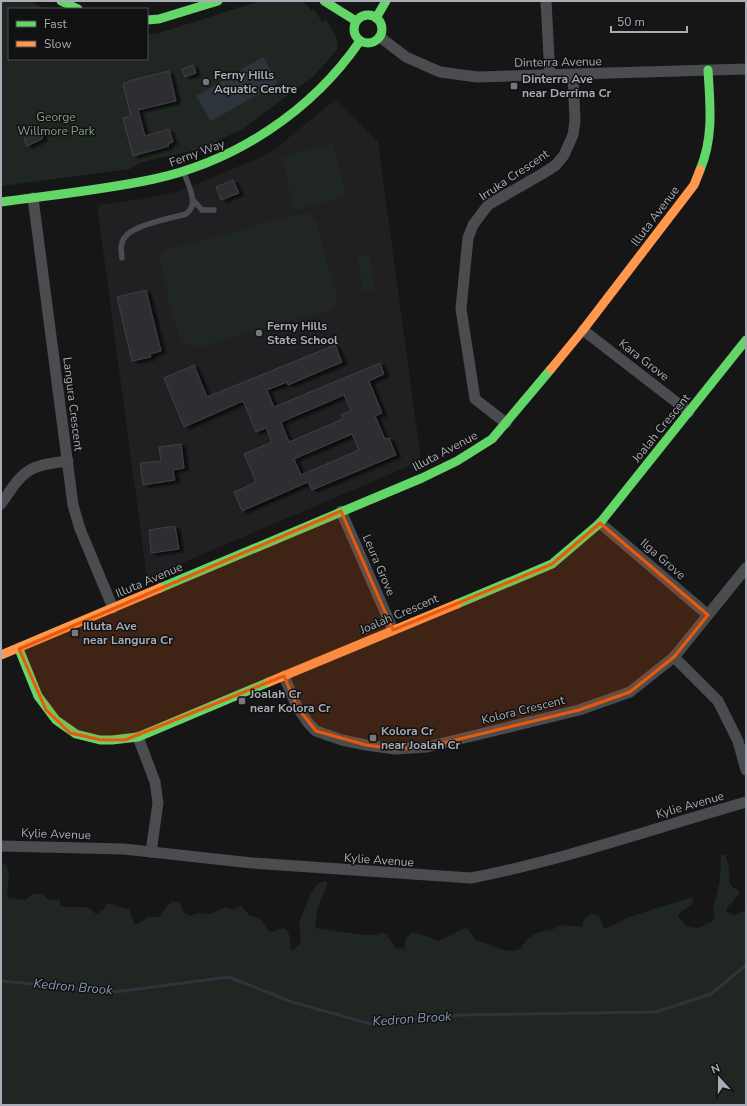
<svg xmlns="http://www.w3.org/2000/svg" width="747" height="1106" viewBox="0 0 747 1106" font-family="'Nunito Sans',sans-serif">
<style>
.built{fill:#202022}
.green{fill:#202722}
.water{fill:#2e343b}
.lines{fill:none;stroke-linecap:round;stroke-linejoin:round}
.stream{stroke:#2e343b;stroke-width:3}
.building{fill:#2f2f31;stroke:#3f4043;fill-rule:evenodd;filter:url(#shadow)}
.lane{stroke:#4b4c4f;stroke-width:5.5}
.street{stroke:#4b4c4f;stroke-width:11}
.fast{stroke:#63d668;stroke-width:9}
.slow{stroke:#ff974d;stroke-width:9}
.marked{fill:#e8590c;fill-opacity:0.2;stroke:#e8590c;stroke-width:3;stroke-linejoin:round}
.poi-dot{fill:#76787e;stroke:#111112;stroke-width:1.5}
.labels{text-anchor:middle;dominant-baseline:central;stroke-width:3;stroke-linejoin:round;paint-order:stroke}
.street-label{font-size:12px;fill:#a9acb6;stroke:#111112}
.poi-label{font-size:12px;font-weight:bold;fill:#a9acb6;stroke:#111112;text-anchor:start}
.park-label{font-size:12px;fill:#82a086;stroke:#111112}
.water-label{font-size:13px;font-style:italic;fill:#8397af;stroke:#111112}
</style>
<defs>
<filter id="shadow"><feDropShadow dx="4.5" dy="2.5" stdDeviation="1" flood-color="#0009"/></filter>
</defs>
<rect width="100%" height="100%" fill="#161617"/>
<!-- built -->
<polygon class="built" points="336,99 378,142 421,461 147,578 97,205 142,199 179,191 257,159 275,149"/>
<!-- green -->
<g class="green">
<path d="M1 1H30L44 9H9V59H147V35L159 33 260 1H301L308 6 311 11 314 9 322 22 326 19C331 29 341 40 336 51L313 77 241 130 201 149 142 162 130 169 1 186Z"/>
<polygon points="333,144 346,197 294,210 282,157"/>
<path d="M309 214 316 221 338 301 335 306 329 310 202 346C195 347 187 347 182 340 173 327 165 281 160 263V255L166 250 296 215Z"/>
<polygon points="370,256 375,290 363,291 358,257"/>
<path d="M721 855H725C726 859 729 864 729 868 730 879 726 885 738 890L739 894 726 909 727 913 735 915 746 910V1105H1L2 864 6 865 9 872 7 895 9 898 25 900C34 892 40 891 49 900L60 899 61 907H87L96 914 104 910 106 903C115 904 117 908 129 909L134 924H138L148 917H160L166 907 173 901 181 904 183 912 190 916 198 913 211 914 226 907 233 910 241 906 249 915 260 919 268 930 272 932 283 928 287 930 290 937 291 950 295 949 301 943 299 922 312 891 317 884 325 881 328 883 318 907 315 928 363 935H375L383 933 387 935 396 948 404 949 406 938 412 933 420 934 439 941 464 928 468 929 475 939 500 949 512 951 520 949 528 938 539 932 551 930 562 925 582 927 585 918 592 914 599 916 603 927 607 928 629 917 692 897 694 901C690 908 681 909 678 916L686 926 698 928 713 921 715 917 713 909 720 880Z"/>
</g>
<!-- water -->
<polygon class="water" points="263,57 278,83 211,121 196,96"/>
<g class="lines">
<!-- stream -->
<polyline class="stream" points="1,981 115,992 229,977 292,1002 371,1024 460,1015 656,1012 711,994 746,965"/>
</g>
<!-- building -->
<g class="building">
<polygon points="193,65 196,73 185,77 182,69"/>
<polygon points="169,71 176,101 138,110 145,136 169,129 173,142 168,144 169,146 133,156 123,118 131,116 123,84 129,82 129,81"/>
<polygon points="35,130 40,131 43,135 42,139 27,146 24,140 26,135"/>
<polygon points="233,180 239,193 221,200 216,187"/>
<polygon points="146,290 161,351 150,354 151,357 132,361 117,297"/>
<path d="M335 345 342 362 288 385 287 382 267 390 274 407 380 363 384 374 369 381 382 413 375 416 385 439 389 438 396 455 312 490 308 482 242 511 234 492 256 482 244 454 272 442 266 428 256 432 243 401 184 427 164 378 194 365 207 397ZM344 395 351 411 341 415 343 419 289 442 281 422ZM352 434 359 450 301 475 294 459Z"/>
<polygon points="181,444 184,468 173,470 175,480 143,485 140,463 161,461 159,447"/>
<polygon points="175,526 179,549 151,553 149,530"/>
</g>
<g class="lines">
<!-- lane -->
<g class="lane">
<polyline points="194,201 202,210 214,210"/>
<path d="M122 258C121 250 120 243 125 237 134 225 171 218 186 214 200 204 188 186 184 172"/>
</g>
<!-- street -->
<g class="street">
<polyline points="546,1 550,76"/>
<polyline points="380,37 406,57 440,72 477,77 746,69"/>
<polyline points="33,198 73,505 80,529 113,608"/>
<polyline points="583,330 689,412"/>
<polyline points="506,423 475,399 461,309 468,238 473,225 488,205 542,174 556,165 564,155 573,135 575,121 573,75"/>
<path d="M1 504C24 470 26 466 68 461"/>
<polyline points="341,511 393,630"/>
<polyline points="600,523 708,615"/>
<polyline points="674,657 718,701 738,741 746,770"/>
<polyline points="284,676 297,707 309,724 316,731 342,740 366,745 395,749 427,747 579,710 630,692 674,657 746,568"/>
<polyline points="138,737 155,782 158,803 151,852"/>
<path d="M1 846 124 849 252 863 471 878C564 860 655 828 746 802"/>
</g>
<!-- fast -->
<g class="fast">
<polyline points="61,1 78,9"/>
<polyline points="324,1 356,21"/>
<circle cx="368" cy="29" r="14"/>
<polyline points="376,18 386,1"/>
<polyline points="147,20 159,19 218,1"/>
<path d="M700 170C714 137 710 104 708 70"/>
<path d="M1 202C52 195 103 190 154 179 236 161 312 111 360 41"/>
<polyline points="160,588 422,478 457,461 492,439 551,369"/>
<polyline points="457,604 552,564 600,523 746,340"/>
<polyline points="19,649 38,696 56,720 76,734 100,740 112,740 138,737 269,682"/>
</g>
<!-- slow -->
<g class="slow">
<polyline points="551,369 583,330 694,185 700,170"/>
<polyline points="1,655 160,588"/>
<polyline points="269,682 457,604"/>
</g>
</g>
<!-- marked area -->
<path class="marked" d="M341 511 393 630 552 564 600 523 708 615 674 657 630 692 579 710 427 747 395 749 366 745 316 731 297 707 284 676 125 740H101L70 733 46 710 19 649Z"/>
<!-- markers -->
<g class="poi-dot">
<circle cx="206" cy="82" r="4"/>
<rect x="510" y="82" width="8" height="8" rx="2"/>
<circle cx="259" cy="333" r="4"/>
<rect x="71" y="629" width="8" height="8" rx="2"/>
<rect x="238" y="697" width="8" height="8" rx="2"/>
<rect x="369" y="734" width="8" height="8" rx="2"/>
</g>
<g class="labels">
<!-- street labels -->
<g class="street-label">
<text transform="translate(558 62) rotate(-1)">Dinterra Avenue</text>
<text transform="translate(197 153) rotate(-20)">Ferny Way</text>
<text transform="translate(514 175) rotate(-34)">Irruka Crescent</text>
<text transform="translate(655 216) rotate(-53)">Illuta Avenue</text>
<text transform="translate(644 360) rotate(38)">Kara Grove</text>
<text transform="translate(73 404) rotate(83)">Langura Crescent</text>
<text transform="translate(661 428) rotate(-51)">Joalah Crescent</text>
<text transform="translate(445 451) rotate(-28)">Illuta Avenue</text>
<text transform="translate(663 559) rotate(41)">Ilga Grove</text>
<text transform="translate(379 565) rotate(67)">Leura Grove</text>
<text transform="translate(149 580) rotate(-23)">Illuta Avenue</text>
<text transform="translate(399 614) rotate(-23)">Joalah Crescent</text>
<text transform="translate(523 710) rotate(-14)">Kolora Crescent</text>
<text transform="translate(690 805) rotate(-16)">Kylie Avenue</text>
<text transform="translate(56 834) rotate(2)">Kylie Avenue</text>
<text transform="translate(379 860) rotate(4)">Kylie Avenue</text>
</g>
<!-- poi labels -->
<g class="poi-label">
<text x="214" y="75">Ferny Hills<tspan x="214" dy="14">Aquatic Centre</tspan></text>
<text x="522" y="79">Dinterra Ave<tspan x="522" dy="14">near Derrima Cr</tspan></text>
<text x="267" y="326">Ferny Hills<tspan x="267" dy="14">State School</tspan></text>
<text x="83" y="626">Illuta Ave<tspan x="83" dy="14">near Langura Cr</tspan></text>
<text x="250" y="694">Joalah Cr<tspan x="250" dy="14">near Kolora Cr</tspan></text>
<text x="381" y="731">Kolora Cr<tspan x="381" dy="14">near Joalah Cr</tspan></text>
</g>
<!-- park labels -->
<g class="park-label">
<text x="56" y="117">George<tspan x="56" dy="14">Willmore Park</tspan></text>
</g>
<!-- water labels -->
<g class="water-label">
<text transform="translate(73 987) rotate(5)">Kedron Brook</text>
<text transform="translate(412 1019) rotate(-4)">Kedron Brook</text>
</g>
</g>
<!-- border -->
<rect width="747" height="1106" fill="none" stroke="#a9acb6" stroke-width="4"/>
<!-- legend -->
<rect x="8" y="8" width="140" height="52" fill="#111112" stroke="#4e4f54"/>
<rect x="16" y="21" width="20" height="6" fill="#63d668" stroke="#4e4f54"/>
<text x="44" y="28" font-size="12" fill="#a9acb6">Fast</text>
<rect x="16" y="41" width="20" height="6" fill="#ff974d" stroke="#4e4f54"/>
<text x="44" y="48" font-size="12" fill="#a9acb6">Slow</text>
<!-- north arrow -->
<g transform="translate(719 1078) rotate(339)" stroke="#111112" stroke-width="3" paint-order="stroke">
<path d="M0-3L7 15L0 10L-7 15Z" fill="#a9acb6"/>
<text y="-6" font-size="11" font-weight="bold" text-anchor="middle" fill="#a9acb6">N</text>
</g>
<!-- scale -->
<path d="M611 26v6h76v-6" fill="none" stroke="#a9acb6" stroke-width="2"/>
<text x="617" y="26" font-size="12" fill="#a9acb6" stroke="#111112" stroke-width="3" paint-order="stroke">50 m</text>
</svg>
